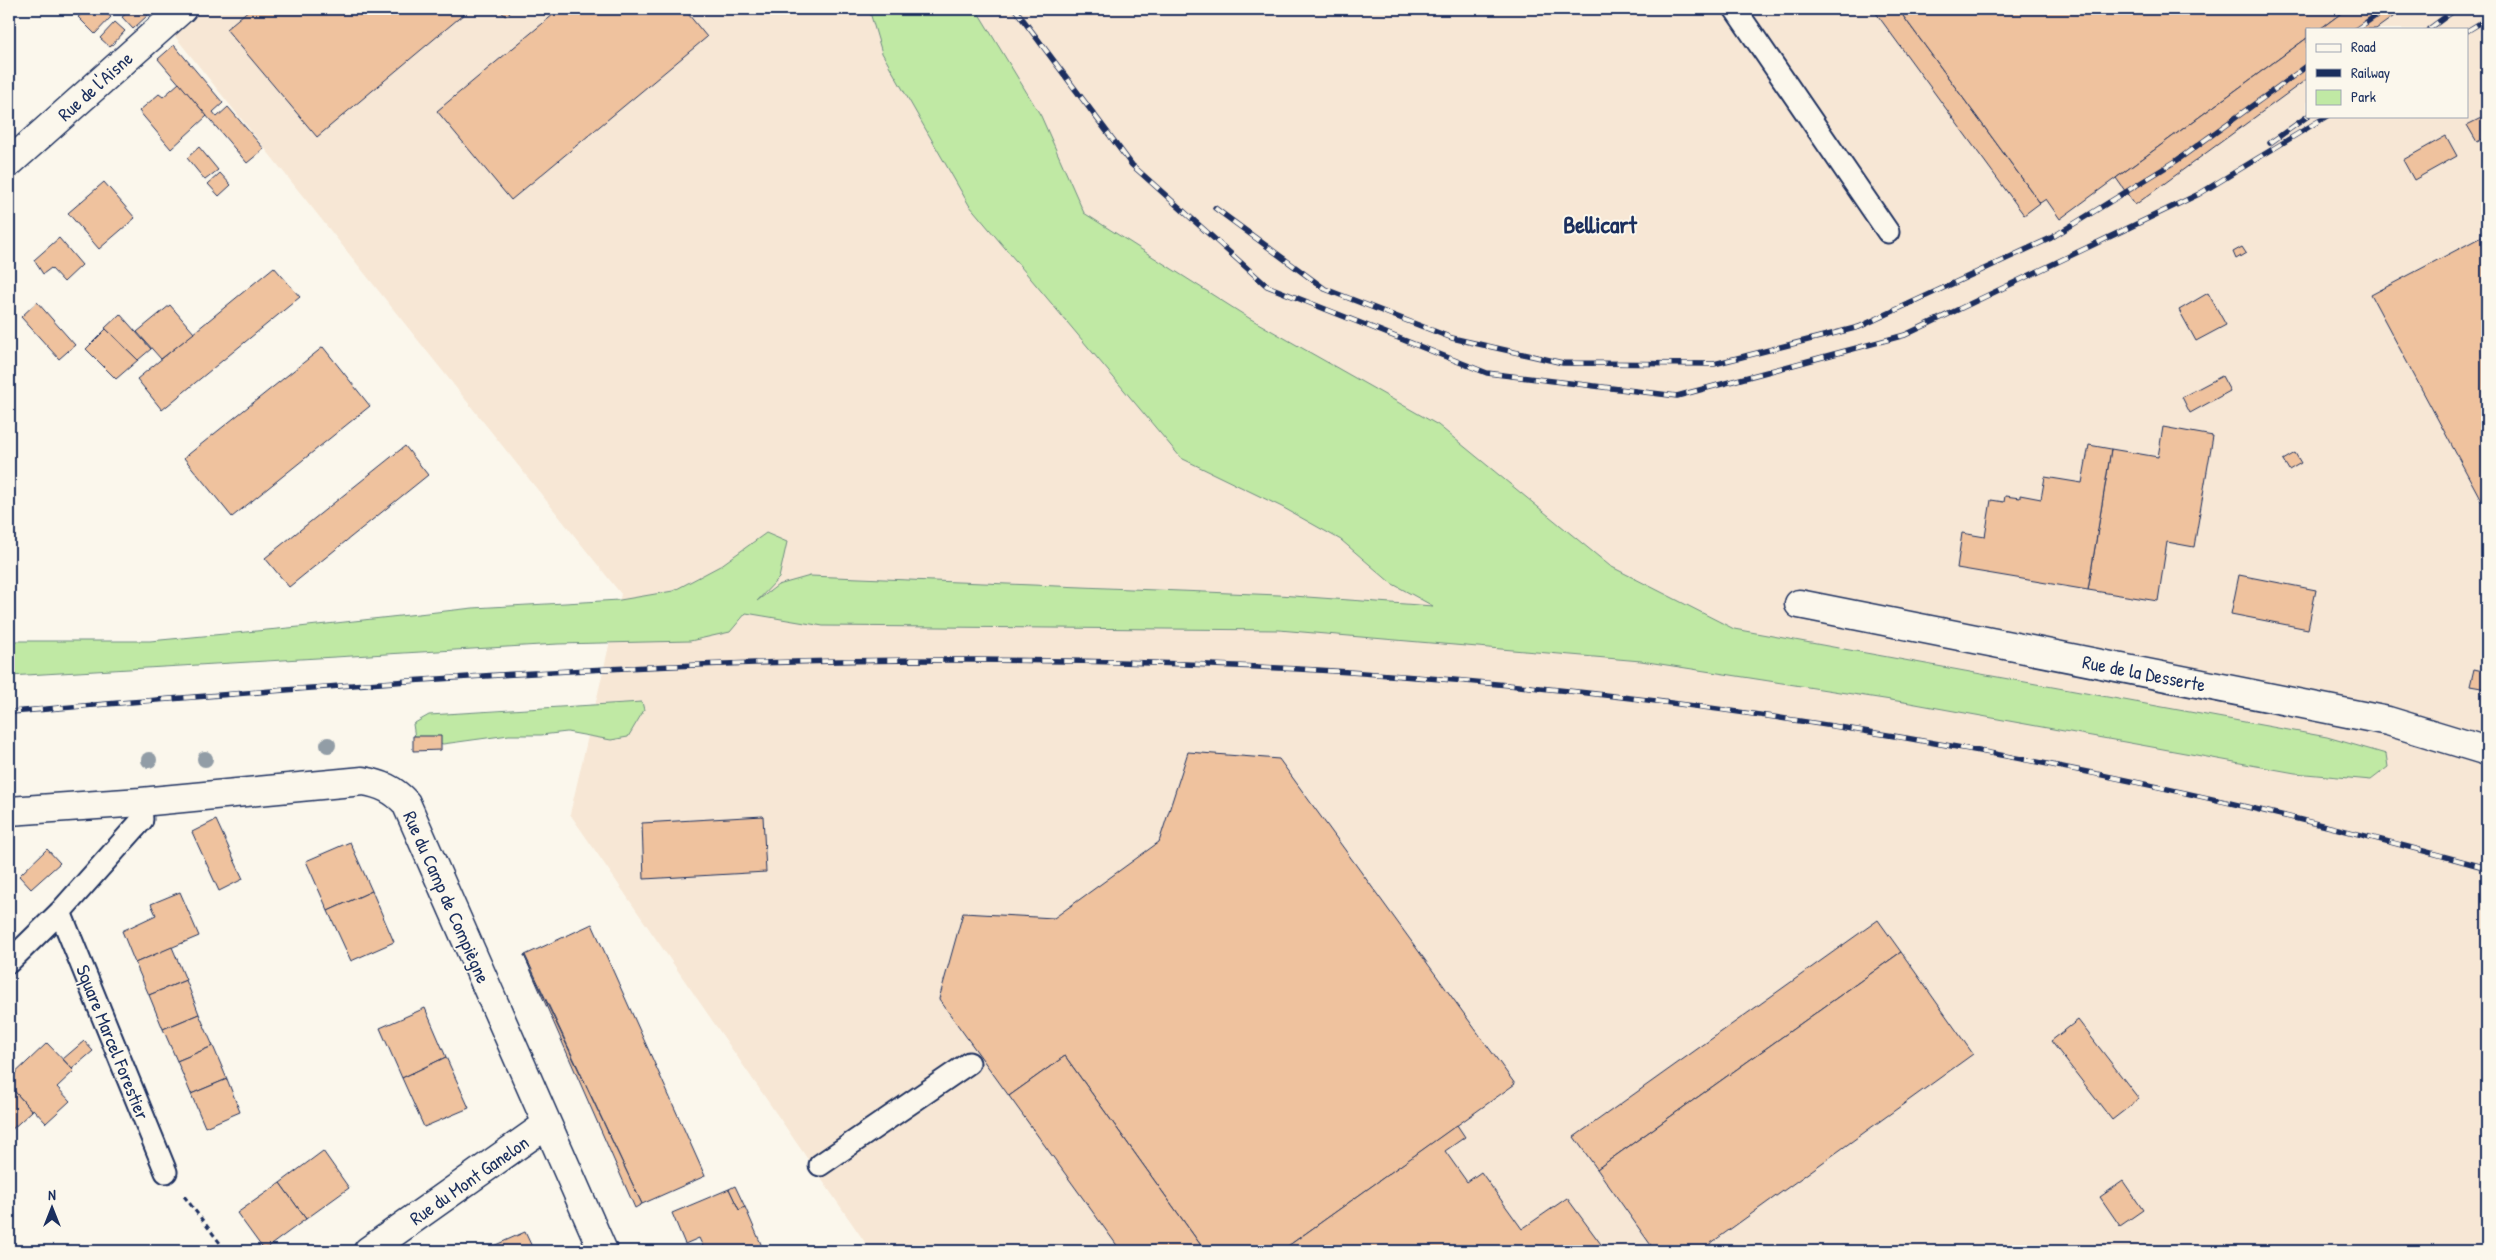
<svg xmlns="http://www.w3.org/2000/svg" width="2496" height="1260" viewBox="0 0 2496 1260" font-family="'Patrick Hand',sans-serif">
<style>
.built{fill:#f7e7d5;fill-rule:evenodd}
.green{fill:#c0e9a4;stroke:#6e8c81}
.building{fill:#efc29e;stroke:#1b2f5e}
.lines{fill:none;stroke-linecap:round;stroke-linejoin:round}
.service-casing{stroke:#1b2f5e;stroke-width:25}
.minor-casing{stroke:#1b2f5e;stroke-width:31}
.path{stroke:#1b2f5e;stroke-width:3;stroke-dasharray:5 4;stroke-linecap:butt}
.service{stroke:#fbf7ec;stroke-width:21}
.minor{stroke:#fbf7ec;stroke-width:28}
.rail-casing{stroke:#1b2f5e;stroke-width:5.5}
.rail{stroke:#fbf7ec;stroke-width:4;stroke-dasharray:11;stroke-linecap:butt}
.tree{fill:#929da6}
.labels{text-anchor:middle;dominant-baseline:central;stroke-width:4;stroke-linejoin:round;paint-order:stroke}
.street-label{font-size:19px;fill:#1b2f5e;stroke:#fbf7ec}
.district-label{font-size:24px;font-weight:bold;fill:#1b2f5e;stroke:#fbf7ec}
</style>
<rect width="100%" height="100%" fill="#fbf7ec"/>
<filter id="ink" filterUnits="userSpaceOnUse"><feTurbulence type="fractalNoise" baseFrequency=".02" numOctaves="2"/><feDisplacementMap in="SourceGraphic" scale="10" xChannelSelector="R" yChannelSelector="G"/><feConvolveMatrix kernelMatrix="1 2 1 2 8 2 1 2 1" color-interpolation-filters="sRGB"/></filter>
<g filter="url(#ink)">
<!-- built -->
<path class="built" d="M202 9H2487V1251H871L570 814 621 594 174 35ZM2307 29H2467V116H2307Z"/>
<!-- green -->
<g class="green">
<polygon points="869,9 976,9 1041,116 1084,213 1249,318 1438,425 1610,566 1734,629 2327,737 2386,754 2388,767 2371,780 2295,773 1910,703 1641,661 1279,630 823,626 746,613 730,632 690,641 558,644 9,676 9,641 150,641 299,627 473,608 620,600 673,591 720,566 766,533 787,542 779,578 757,601 778,585 810,576 1279,595 1433,606 1391,583 1341,540 1282,507 1181,458 969,205 882,53"/>
<polygon points="642,702 644,710 628,737 611,740 567,732 541,735 509,735 443,744 415,738 413,724 429,715"/>
</g>
<!-- building -->
<g class="building">
<polygon points="87,9 101,9 111,17 95,34 78,17"/>
<polygon points="132,9 143,9 148,15 133,29 122,17"/>
<polygon points="250,9 470,9 317,137 226,29"/>
<polygon points="499,9 514,9 505,16"/>
<polygon points="560,9 684,9 707,37 511,200 437,111"/>
<polygon points="1873,9 1898,9 2040,203 2024,215"/>
<polygon points="1898,9 2347,9 2320,29 2307,29 2307,38 2060,219 2046,199 2040,203"/>
<polygon points="2347,9 2404,9 2376,29 2320,29"/>
<polygon points="115,22 125,31 110,47 100,38"/>
<polygon points="2307,38 2307,79 2135,205 2116,178"/>
<polygon points="174,45 223,103 213,112 217,117 228,107 264,149 247,163 158,59"/>
<polygon points="179,83 207,116 171,149 139,111 159,94 163,97"/>
<polygon points="2487,115 2487,137 2477,142 2467,125"/>
<polygon points="2446,136 2457,156 2414,180 2403,160"/>
<polygon points="199,147 218,170 205,180 187,158"/>
<polygon points="220,173 231,185 219,196 208,184"/>
<polygon points="104,182 135,218 99,249 68,213"/>
<polygon points="2487,234 2487,511 2371,295"/>
<polygon points="59,238 82,265 64,282 51,268 43,274 34,260"/>
<polygon points="2242,247 2246,253 2236,259 2233,252"/>
<polygon points="274,267 300,297 162,410 137,379"/>
<polygon points="2208,293 2226,325 2196,341 2179,310"/>
<polygon points="37,302 75,345 59,359 21,317"/>
<polygon points="170,305 194,333 161,359 137,332"/>
<polygon points="120,314 151,349 138,360 105,328"/>
<polygon points="106,329 138,360 116,379 86,349"/>
<polygon points="323,347 370,406 232,517 184,458"/>
<polygon points="2222,376 2230,391 2190,413 2182,397"/>
<polygon points="2163,427 2213,436 2194,547 2167,542 2158,601 2088,590 2111,449 2158,457"/>
<polygon points="2089,445 2111,449 2088,590 1957,568 1962,533 1985,537 1991,500 2004,502 2005,496 2020,498 2020,495 2041,499 2045,477 2082,483"/>
<polygon points="405,446 428,475 289,587 265,558"/>
<polygon points="2295,453 2301,463 2289,470 2283,460"/>
<polygon points="2239,575 2316,590 2308,629 2231,614"/>
<polygon points="2474,669 2487,672 2487,689 2470,686"/>
<polygon points="413,736 441,736 441,750 413,751"/>
<polygon points="1188,752 1279,759 1515,1084 1281,1251 1205,1251 1065,1056 1009,1096 939,999 963,913 1054,918 1159,842"/>
<polygon points="763,816 766,872 644,879 642,823"/>
<polygon points="216,820 243,879 219,891 192,832"/>
<polygon points="350,842 372,891 328,911 306,861"/>
<polygon points="47,849 60,863 31,889 19,876"/>
<polygon points="372,891 394,942 351,961 328,911"/>
<polygon points="180,892 199,936 135,963 122,931 156,915 151,904"/>
<polygon points="1878,920 1901,952 1597,1169 1574,1137"/>
<polygon points="592,924 705,1176 642,1204 525,955"/>
<polygon points="172,947 186,980 149,995 135,963"/>
<polygon points="1901,952 1973,1054 1700,1251 1655,1251 1597,1169"/>
<polygon points="524,955 642,1204 635,1208"/>
<polygon points="186,980 199,1014 163,1029 149,995"/>
<polygon points="425,1008 446,1057 402,1078 380,1028"/>
<polygon points="199,1014 213,1046 177,1061 163,1029"/>
<polygon points="2078,1020 2139,1099 2112,1120 2051,1041"/>
<polygon points="84,1041 93,1051 72,1069 63,1059"/>
<polygon points="47,1043 74,1071 57,1087 70,1101 46,1123 33,1109 32,1111 9,1085 9,1079"/>
<polygon points="213,1046 227,1079 191,1094 177,1061"/>
<polygon points="1065,1056 1205,1251 1121,1251 1009,1096"/>
<polygon points="446,1057 469,1108 424,1127 402,1078"/>
<polygon points="227,1079 240,1112 205,1127 191,1094"/>
<polygon points="9,1085 32,1111 9,1132"/>
<polygon points="1457,1125 1465,1137 1445,1151 1467,1182 1481,1172 1522,1229 1567,1198 1606,1251 1281,1251"/>
<polygon points="323,1151 349,1188 306,1219 280,1183"/>
<polygon points="2123,1181 2143,1210 2120,1226 2100,1197"/>
<polygon points="280,1183 306,1219 264,1250 237,1213"/>
<polygon points="735,1186 745,1207 739,1210 729,1189"/>
<polygon points="729,1189 739,1210 745,1207 764,1251 705,1251 699,1238 685,1244 672,1213"/>
<polygon points="525,1232 534,1251 482,1251"/>
</g>
<g class="lines">
<defs>
<g id="service">
<polyline points="1735,9 1888,232"/>
<polyline points="60,912 166,1172"/>
<polyline points="9,962 60,912 142,820 141,802"/>
<polyline points="820,1165 969,1063"/>
</g>
<g id="minor">
<polyline points="9,163 182,9"/>
<polyline points="1799,604 2388,721 2487,751"/>
<path d="M9 811 141 802 363 781C381 784 393 789 406 803L603 1251"/>
<polyline points="368,1251 546,1125"/>
</g>
</defs>
<!-- service casing -->
<use href="#service" class="service-casing"/>
<!-- minor casing -->
<use href="#minor" class="minor-casing"/>
<!-- path -->
<polyline class="path" points="184,1196 226,1251"/>
<!-- service -->
<use href="#service" class="service"/>
<!-- minor -->
<use href="#minor" class="minor"/>
<defs>
<g id="rail">
<polyline points="1015,9 1132,165 1267,286 1487,373 1677,396 1905,335 2199,194 2327,116"/>
<polyline points="2357,29 2385,9"/>
<polyline points="2429,29 2456,9"/>
<polyline points="2467,31 2487,19"/>
<polyline points="2270,143 2308,116"/>
<polyline points="1215,208 1325,289 1452,338 1563,363 1714,364 1859,327 2051,238 2176,161 2307,66"/>
<path d="M9 712C330 686 651 658 974 660 1108 661 1242 664 1376 674 1751 700 2124 768 2487 868"/>
</g>
</defs>
<!-- rail casing -->
<use href="#rail" class="rail-casing"/>
<!-- rail -->
<use href="#rail" class="rail"/>
</g>
<!-- trees -->
<g class="tree">
<circle cx="328" cy="745" r="8"/>
<circle cx="205" cy="759" r="8"/>
<circle cx="149" cy="760" r="8"/>
</g>
</g>
<g class="labels">
<!-- street labels -->
<g class="street-label">
<text transform="translate(95 86) rotate(-42)">Rue de l'Aisne</text>
<text transform="translate(2144 673) rotate(11)">Rue de la Desserte</text>
<text transform="translate(447 897) rotate(66)">Rue du Camp de Compiègne</text>
<text transform="translate(113 1042) rotate(68)">Square Marcel Forestier</text>
<text transform="translate(469 1180) rotate(-35)">Rue du Mont Ganelon</text>
</g>
<!-- district labels -->
<g class="district-label">
<text x="1600" y="224">Bellicart</text>
</g>
</g>
<!-- margin -->
<rect width="2496" height="1260" fill="none" stroke="#fbf7ec" stroke-width="30"/>
<rect x="15" y="15" width="2466" height="1230" fill="none" stroke="#1b2f5e" stroke-width="2" filter="url(#ink)"/>
<!-- legend -->
<rect x="2306" y="28" width="162" height="90" fill="#fbf7ec" stroke="#a1a7b3"/>
<rect x="2316" y="44" width="25" height="8" fill="#fbf7ec" stroke="#a1a7b3"/>
<text x="2351" y="52" font-size="15" fill="#1b2f5e">Road</text>
<rect x="2316" y="69" width="25" height="8" fill="#1b2f5e" stroke="#a1a7b3"/>
<text x="2351" y="78" font-size="15" fill="#1b2f5e">Railway</text>
<rect x="2316" y="90" width="25" height="15" fill="#c0e9a4" stroke="#a1a7b3"/>
<text x="2351" y="102" font-size="15" fill="#1b2f5e">Park</text>
<!-- north arrow -->
<g transform="translate(52 1208)" stroke="#fbf7ec" stroke-width="4" paint-order="stroke">
<path d="M0-4L9 19L0 12L-9 19Z" fill="#1b2f5e"/>
<text y="-8" font-size="14" font-weight="bold" text-anchor="middle" fill="#1b2f5e">N</text>
</g>
</svg>
